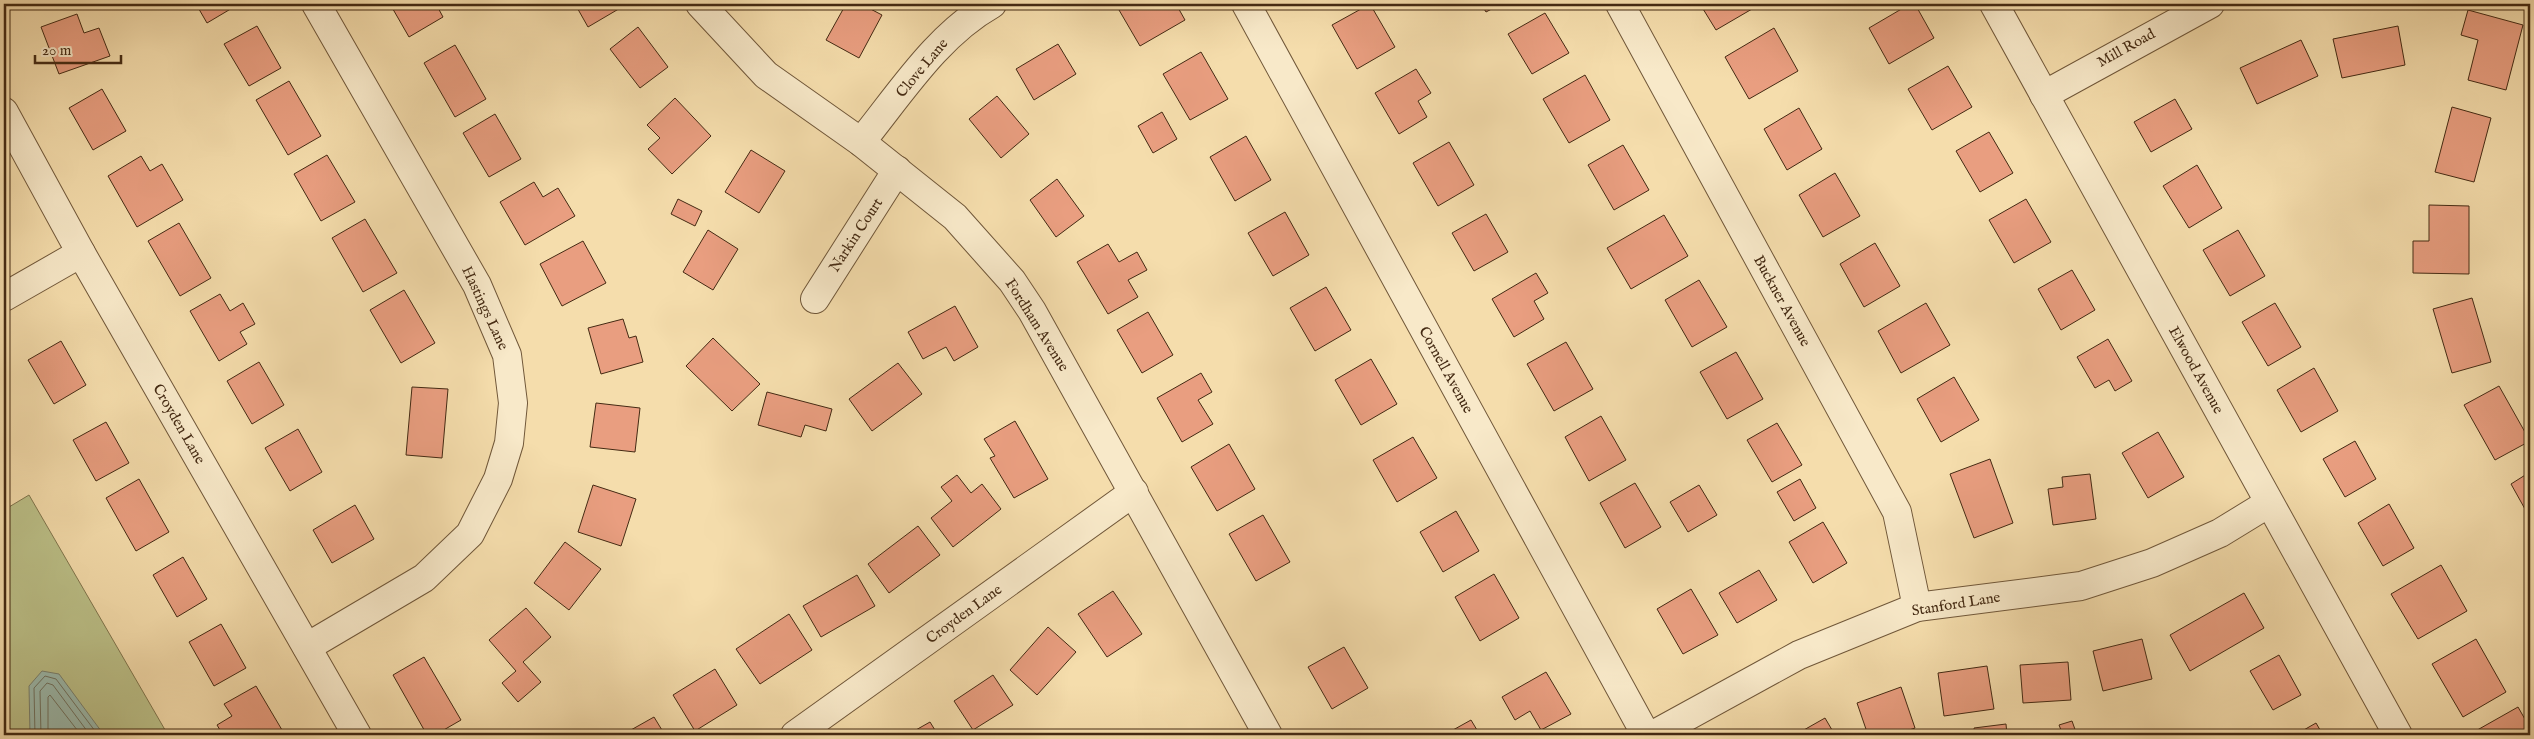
<svg xmlns="http://www.w3.org/2000/svg" width="2534" height="739" viewBox="0 0 2534 739" font-family="'IM FELL English',serif">
<style>
.green{fill:#bcc189;stroke:#80764e}
.water{fill:#9cbbae;stroke:#798170}
.lines{fill:none;stroke-linecap:round;stroke-linejoin:round}
.shore{stroke:#707260;stroke-width:1}
.building{fill:#e99e80;stroke:#442a13}
.minor-casing{stroke:#705739;stroke-width:30}
.minor{stroke:#f8e9c9;stroke-width:28}
.labels{text-anchor:middle;dominant-baseline:central;stroke-width:5;stroke-linejoin:round;paint-order:stroke}
.street-label{font-size:15px;fill:#442a13;stroke:#f8e9c9}
</style>
<rect width="100%" height="100%" fill="#f5ddac"/>
<filter id="stains"><feTurbulence type="fractalNoise" baseFrequency=".004" numOctaves="4"/><feColorMatrix values="0 0 0 0 .2 0 0 0 0 .09 0 0 0 0 .02 0 0 0 .5 -.17"/></filter>
<radialGradient id="worn" r=".72"><stop offset=".6" stop-color="#630" stop-opacity="0"/><stop offset="1" stop-color="#630" stop-opacity=".3"/></radialGradient>
<!-- green -->
<polygon class="green" points="29,495 168,735 4,735 4,510"/>
<!-- water -->
<polygon class="water" points="42,671 59,674 104,735 30,735 29,686"/>
<g class="lines">
<!-- shore -->
<g class="shore">
<polyline points="35,735 34,688 45,676 56,679 98,735"/>
<polyline points="41,735 40,691 47,683 53,685 90,735"/>
<polyline points="48,735 48,697 50,695 81,735"/>
</g>
</g>
<!-- building -->
<g class="building">
<polygon points="196,4 239,4 207,23"/>
<polygon points="390,4 436,4 443,17 409,37"/>
<polygon points="575,4 619,4 622,7 588,27"/>
<polygon points="846,4 861,4 882,15 859,58 826,40"/>
<polygon points="1130,4 1176,4 1185,20 1140,46 1119,10"/>
<polygon points="1370,4 1395,47 1357,69 1332,25"/>
<polygon points="1481,4 1501,4 1486,12"/>
<polygon points="1700,4 1749,4 1752,9 1716,30"/>
<polygon points="1910,4 1915,4 1934,38 1889,64 1869,28"/>
<polygon points="2468,10 2523,25 2506,90 2468,80 2478,40 2461,35"/>
<polygon points="1545,13 1569,53 1532,74 1508,34"/>
<polygon points="77,14 84,33 99,28 110,56 59,74 41,27"/>
<polygon points="257,26 281,68 249,86 224,44"/>
<polygon points="2398,26 2405,65 2342,78 2333,39"/>
<polygon points="638,27 668,67 640,88 610,49"/>
<polygon points="1774,28 1798,71 1749,99 1725,57"/>
<polygon points="2301,40 2318,76 2257,104 2240,68"/>
<polygon points="1058,44 1076,74 1034,100 1016,69"/>
<polygon points="455,45 486,99 455,117 424,63"/>
<polygon points="1201,52 1228,99 1190,120 1163,74"/>
<polygon points="1948,66 1972,107 1932,130 1908,89"/>
<polygon points="1416,69 1431,93 1418,101 1427,117 1399,134 1375,93"/>
<polygon points="1585,75 1610,120 1569,143 1543,99"/>
<polygon points="289,81 321,136 288,155 256,100"/>
<polygon points="102,89 126,131 93,150 69,108"/>
<polygon points="997,96 1029,134 1001,158 969,119"/>
<polygon points="675,98 711,136 672,174 648,149 660,138 647,125"/>
<polygon points="2175,99 2192,129 2151,152 2134,122"/>
<polygon points="2452,107 2491,118 2474,182 2435,172"/>
<polygon points="1799,108 1822,149 1787,170 1764,129"/>
<polygon points="1162,112 1177,139 1153,153 1138,126"/>
<polygon points="495,114 521,159 489,177 463,133"/>
<polygon points="1989,132 2013,173 1980,192 1956,151"/>
<polygon points="1246,136 1271,180 1235,201 1210,157"/>
<polygon points="1449,142 1474,185 1438,206 1413,163"/>
<polygon points="1623,145 1649,190 1614,210 1588,165"/>
<polygon points="751,150 785,171 759,213 725,192"/>
<polygon points="327,155 355,202 321,221 294,174"/>
<polygon points="141,156 150,171 162,164 183,200 137,227 108,176"/>
<polygon points="2197,165 2222,208 2189,228 2163,186"/>
<polygon points="1835,173 1860,216 1823,237 1799,195"/>
<polygon points="1057,179 1084,216 1056,237 1030,200"/>
<polygon points="534,182 543,197 558,188 575,216 525,245 500,202"/>
<polygon points="678,199 702,211 695,226 671,214"/>
<polygon points="2026,199 2051,242 2014,263 1989,220"/>
<polygon points="2429,205 2469,206 2469,274 2413,273 2413,241 2429,241"/>
<polygon points="1285,212 1309,255 1273,276 1248,233"/>
<polygon points="1486,214 1508,252 1474,271 1452,233"/>
<polygon points="1664,215 1688,256 1631,289 1607,248"/>
<polygon points="365,219 397,273 363,292 332,238"/>
<polygon points="179,223 211,278 180,296 148,241"/>
<polygon points="708,230 738,249 713,290 683,272"/>
<polygon points="2238,230 2265,276 2230,296 2203,250"/>
<polygon points="583,241 606,283 562,306 540,264"/>
<polygon points="1875,243 1900,286 1864,307 1840,264"/>
<polygon points="1108,244 1119,262 1137,252 1147,270 1128,280 1138,297 1108,314 1077,262"/>
<polygon points="2072,270 2095,310 2061,330 2038,289"/>
<polygon points="1536,273 1548,293 1534,301 1544,319 1514,337 1492,299"/>
<polygon points="1699,280 1727,327 1692,347 1665,300"/>
<polygon points="1326,287 1351,330 1315,351 1290,308"/>
<polygon points="404,290 435,343 401,363 370,310"/>
<polygon points="220,294 230,311 243,303 255,324 240,332 247,344 219,361 190,311"/>
<polygon points="2472,298 2491,362 2452,373 2433,309"/>
<polygon points="1926,303 1950,345 1901,373 1878,331"/>
<polygon points="2275,303 2301,347 2268,366 2242,322"/>
<polygon points="955,306 978,347 954,361 946,347 923,359 908,332"/>
<polygon points="1148,312 1173,355 1142,373 1117,330"/>
<polygon points="623,319 629,338 636,336 643,362 601,374 588,328"/>
<polygon points="713,338 760,384 732,411 686,366"/>
<polygon points="2108,339 2132,381 2115,391 2109,380 2095,388 2077,357"/>
<polygon points="61,341 86,385 54,404 28,360"/>
<polygon points="1566,342 1593,389 1554,411 1527,364"/>
<polygon points="1736,352 1763,399 1727,419 1700,372"/>
<polygon points="1371,359 1397,404 1361,425 1335,380"/>
<polygon points="259,362 284,405 252,424 227,381"/>
<polygon points="898,363 922,394 872,431 849,399"/>
<polygon points="2314,368 2338,411 2301,432 2277,390"/>
<polygon points="1201,373 1212,392 1198,400 1213,424 1182,442 1157,398"/>
<polygon points="1954,377 1979,420 1941,442 1917,399"/>
<polygon points="2499,386 2530,441 2495,460 2464,405"/>
<polygon points="412,387 448,389 442,458 406,455"/>
<polygon points="767,392 832,409 826,431 805,425 801,437 758,425"/>
<polygon points="596,403 640,408 635,452 590,447"/>
<polygon points="1601,416 1626,460 1589,481 1565,437"/>
<polygon points="1015,421 1048,479 1014,498 990,458 995,456 984,439"/>
<polygon points="106,422 129,463 96,481 73,440"/>
<polygon points="1777,423 1802,465 1772,482 1747,440"/>
<polygon points="298,429 322,472 290,491 265,448"/>
<polygon points="2158,432 2184,477 2148,498 2122,453"/>
<polygon points="1413,437 1437,478 1397,502 1373,460"/>
<polygon points="2355,441 2376,479 2345,497 2323,459"/>
<polygon points="1229,444 1255,489 1217,511 1191,467"/>
<polygon points="1990,459 2013,523 1974,538 1950,474"/>
<polygon points="2530,472 2530,518 2511,484"/>
<polygon points="2090,474 2096,519 2053,525 2048,489 2063,487 2062,477"/>
<polygon points="957,475 971,493 982,484 1001,509 953,547 931,518 952,501 941,487"/>
<polygon points="139,479 169,532 136,551 106,498"/>
<polygon points="1800,479 1816,508 1794,521 1777,492"/>
<polygon points="1635,483 1661,527 1625,548 1600,503"/>
<polygon points="593,485 636,499 621,546 578,532"/>
<polygon points="1699,485 1717,515 1688,532 1670,502"/>
<polygon points="2389,504 2414,548 2383,566 2358,523"/>
<polygon points="355,505 374,539 332,563 313,530"/>
<polygon points="1456,511 1479,551 1443,572 1420,532"/>
<polygon points="1263,515 1290,562 1256,581 1229,534"/>
<polygon points="1823,522 1847,563 1813,583 1789,542"/>
<polygon points="918,526 940,555 889,593 868,564"/>
<polygon points="565,542 601,569 569,610 534,583"/>
<polygon points="183,557 207,599 177,617 153,575"/>
<polygon points="2441,565 2467,611 2418,639 2391,594"/>
<polygon points="1759,570 1777,600 1737,623 1719,593"/>
<polygon points="1494,574 1519,618 1480,641 1455,597"/>
<polygon points="857,575 875,606 821,637 803,606"/>
<polygon points="1691,589 1718,635 1683,654 1657,609"/>
<polygon points="1113,591 1142,634 1107,657 1078,614"/>
<polygon points="2244,593 2264,628 2190,671 2170,635"/>
<polygon points="526,608 551,637 523,662 541,682 518,702 502,683 516,671 489,640"/>
<polygon points="789,614 812,650 760,684 736,649"/>
<polygon points="221,624 246,668 214,686 189,642"/>
<polygon points="1048,627 1076,652 1037,695 1010,670"/>
<polygon points="2142,639 2152,679 2103,691 2093,651"/>
<polygon points="2476,639 2506,692 2463,717 2432,664"/>
<polygon points="1344,647 1368,688 1332,709 1308,667"/>
<polygon points="2279,655 2301,695 2273,710 2250,671"/>
<polygon points="424,657 461,720 435,735 427,735 393,675"/>
<polygon points="2068,662 2071,700 2023,703 2020,665"/>
<polygon points="1987,666 1994,709 1944,716 1938,673"/>
<polygon points="715,669 737,705 695,731 673,695"/>
<polygon points="1546,672 1571,714 1541,730 1530,711 1515,720 1502,697"/>
<polygon points="993,675 1013,705 973,730 954,701"/>
<polygon points="256,686 285,735 223,735 217,725 232,716 224,704"/>
<polygon points="1901,687 1915,728 1895,735 1868,735 1857,703"/>
<polygon points="2518,707 2530,728 2530,735 2473,735 2472,733"/>
<polygon points="654,717 665,735 622,735"/>
<polygon points="1825,718 1835,735 1795,735"/>
<polygon points="1471,720 1480,735 1444,735"/>
<polygon points="2072,721 2077,735 2063,735 2059,725"/>
<polygon points="930,722 938,735 907,735"/>
<polygon points="2316,723 2323,735 2295,735"/>
<polygon points="2006,724 2007,735 1975,735 1974,728"/>
</g>
<g class="lines">
<defs>
<g id="minor">
<polyline points="700,4 766,75 861,142 955,217 1012,281 1032,311 1268,735"/>
<polyline points="1246,4 1646,735"/>
<polyline points="1620,4 1897,512 1917,607"/>
<polyline points="1994,4 2398,735"/>
<polyline points="2044,95 2210,4"/>
<polyline points="4,112 81,253 357,735"/>
<path d="M861 142C900 94 937 35 992 4"/>
<polyline points="4,297 81,253"/>
<polyline points="815,299 897,170"/>
<polyline points="307,647 424,578 470,534 498,479 509,443 513,403 507,355 477,285 316,4"/>
<polyline points="795,735 1134,492"/>
<polyline points="1653,735 1799,655 1917,607 2081,586 2152,563 2220,533 2269,503"/>
</g>
</defs>
<!-- minor casing -->
<use href="#minor" class="minor-casing"/>
<!-- minor -->
<use href="#minor" class="minor"/>
</g>
<g class="labels">
<!-- street labels -->
<g class="street-label">
<text transform="translate(2126 48) rotate(-29)">Mill Road</text>
<text transform="translate(922 68) rotate(-50)">Clove Lane</text>
<text transform="translate(856 235) rotate(-57)">Narkin Court</text>
<text transform="translate(1782 301) rotate(61)">Buckner Avenue</text>
<text transform="translate(485 308) rotate(65)">Hastings Lane</text>
<text transform="translate(1037 325) rotate(58)">Fordham Avenue</text>
<text transform="translate(1446 370) rotate(61)">Cornell Avenue</text>
<text transform="translate(2196 370) rotate(61)">Elwood Avenue</text>
<text transform="translate(179 424) rotate(60)">Croyden Lane</text>
<text transform="translate(1956 604) rotate(-9)">Stanford Lane</text>
<text transform="translate(964 614) rotate(-36)">Croyden Lane</text>
</g>
</g>
<!-- margin -->
<rect width="2534" height="739" fill="none" stroke="#f5ddac" stroke-width="20"/>
<rect x="5" y="5" width="2524" height="729" fill="none" stroke="#442a13" stroke-width="2.5"/>
<rect x="10" y="10" width="2514" height="719" fill="none" stroke="#442a13"/>
<!-- scale -->
<path d="M35 55v8h86v-8" fill="none" stroke="#442a13" stroke-width="2.5"/>
<text x="42" y="55" font-size="15" fill="#442a13" stroke="#f8e9c9" stroke-width="4" paint-order="stroke">20 m</text>
<rect width="100%" height="100%" filter="url(#stains)"/>
<rect width="100%" height="100%" fill="url(#worn)"/>
</svg>
